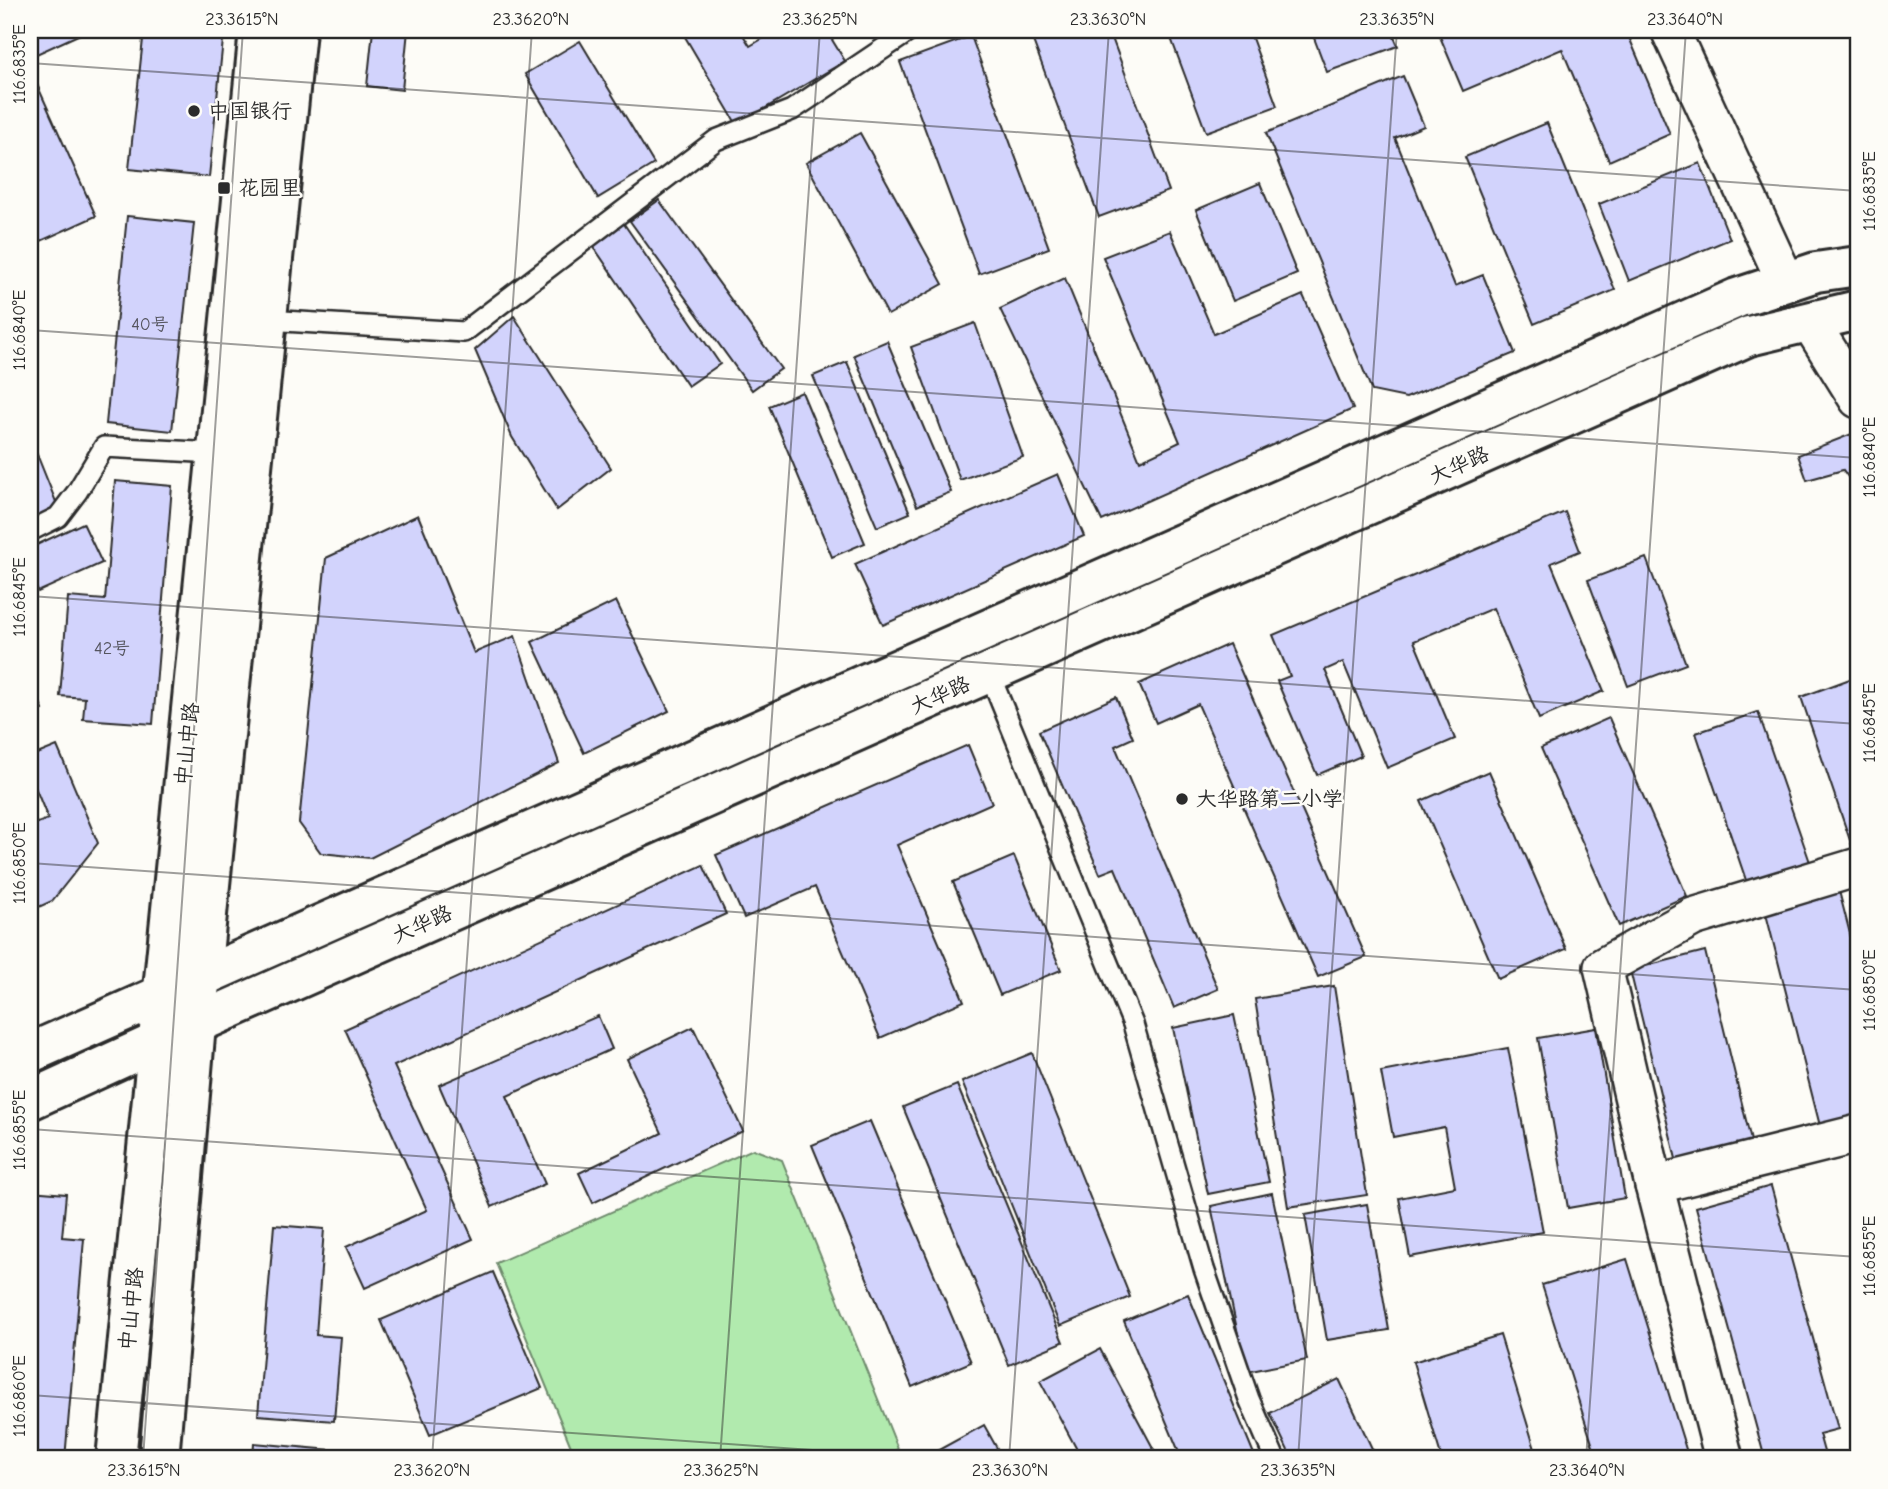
<svg xmlns="http://www.w3.org/2000/svg" width="1888" height="1489" viewBox="0 0 1888 1489" font-family="'Comic Neue','LXGW WenKai TC',sans-serif">
<style>
.green{fill:#b1eaae;stroke:#6e8a6c;stroke-width:2}
.building{fill:#d2d3fc;stroke:#2b2b2b;stroke-width:2}
.lines{fill:none;stroke-linecap:round;stroke-linejoin:round}
.lane-casing{stroke:#2b2b2b;stroke-width:24}
.street-casing{stroke:#2b2b2b;stroke-width:42}
.secondary-casing{stroke:#2b2b2b;stroke-width:44}
.lane{stroke:#fdfcf7;stroke-width:19}
.street{stroke:#fdfcf7;stroke-width:37}
.secondary{stroke:#fdfcf7;stroke-width:38}
.ticks{fill:none;stroke:#2b2b2b;stroke-width:2;stroke-opacity:0.45}
.poi-dot{fill:#2b2b2b;stroke:#fdfcf7;stroke-width:2.5}
.labels{text-anchor:middle;dominant-baseline:central;stroke-width:5;stroke-linejoin:round;paint-order:stroke}
.number-label{font-size:18px;fill:#55555f}
.poi-label{font-size:21px;fill:#2b2b2b;stroke:#fdfcf7;text-anchor:start}
.street-label{font-size:21px;fill:#2b2b2b;stroke:#fdfcf7}
.neatline{fill:none;stroke:#2b2b2b;stroke-width:2.5}
.ticks-label{font-size:18px;text-anchor:middle;fill:#2b2b2b}
</style>
<rect width="100%" height="100%" fill="#fdfcf7"/>
<filter id="ink" filterUnits="userSpaceOnUse"><feTurbulence type="fractalNoise" baseFrequency=".0143" numOctaves="2"/><feDisplacementMap in="SourceGraphic" scale="14" xChannelSelector="R" yChannelSelector="G"/><feConvolveMatrix kernelMatrix="1 2 1 2 8 2 1 2 1" color-interpolation-filters="sRGB"/></filter>
<g filter="url(#ink)">
<!-- green -->
<polygon class="green" points="753,1149 782,1160 898,1449 879,1459 576,1459 496,1263"/>
<!-- building -->
<g class="building">
<polygon points="30,30 89,30 30,57"/>
<polygon points="144,30 224,30 209,177 129,169"/>
<polygon points="373,30 408,30 402,90 367,86"/>
<polygon points="681,30 740,30 750,46 777,30 826,30 845,61 737,125"/>
<polygon points="1029,30 1109,30 1169,191 1099,217"/>
<polygon points="1168,30 1249,30 1277,106 1206,132"/>
<polygon points="1311,30 1391,30 1398,46 1327,72"/>
<polygon points="1443,30 1626,30 1670,134 1609,161 1562,49 1463,91 1438,32"/>
<polygon points="971,36 1049,248 979,274 900,62"/>
<polygon points="580,41 654,164 598,198 525,74"/>
<polygon points="30,69 96,216 30,246"/>
<polygon points="1403,76 1424,126 1395,138 1455,286 1483,275 1515,353 1406,398 1372,391 1266,133"/>
<polygon points="1547,123 1615,290 1534,324 1465,157"/>
<polygon points="860,133 943,284 888,315 806,163"/>
<polygon points="1700,163 1730,239 1629,281 1599,204"/>
<polygon points="1260,183 1297,274 1233,301 1196,210"/>
<polygon points="659,200 781,369 752,390 630,221"/>
<polygon points="127,216 194,223 172,431 106,424"/>
<polygon points="622,221 720,364 688,386 591,243"/>
<polygon points="1170,231 1214,334 1303,295 1353,409 1102,521 1000,309 1065,278 1140,461 1180,442 1103,257"/>
<polygon points="514,316 611,468 557,510 512,437 475,350"/>
<polygon points="975,323 1023,457 960,480 911,347"/>
<polygon points="887,341 951,492 917,506 854,355"/>
<polygon points="847,362 910,513 877,527 813,376"/>
<polygon points="802,392 865,543 832,557 769,406"/>
<polygon points="1857,432 1858,491 1843,470 1807,480 1798,455"/>
<polygon points="30,437 58,507 30,518"/>
<polygon points="1058,474 1084,536 883,625 855,564"/>
<polygon points="115,481 172,486 153,724 83,719 85,698 60,696 68,597 105,600"/>
<polygon points="1565,512 1580,551 1551,563 1604,691 1539,719 1493,608 1414,641 1455,739 1387,768 1343,662 1325,670 1361,756 1317,775 1277,681 1290,676 1273,635"/>
<polygon points="418,515 474,653 515,636 559,763 370,858 321,853 299,823 326,558"/>
<polygon points="83,523 102,563 38,592 30,574 30,548"/>
<polygon points="1646,558 1686,664 1628,686 1588,580"/>
<polygon points="616,601 669,711 584,753 532,642"/>
<polygon points="1229,644 1366,957 1318,977 1198,704 1156,723 1139,684"/>
<polygon points="1858,676 1858,848 1853,849 1801,697"/>
<polygon points="30,678 43,710 30,715"/>
<polygon points="1116,697 1133,738 1115,746 1218,989 1174,1008 1115,868 1100,874 1039,731"/>
<polygon points="1758,712 1811,865 1748,886 1696,733"/>
<polygon points="1609,718 1687,896 1619,926 1541,748"/>
<polygon points="968,745 992,803 897,845 964,1001 880,1038 815,887 744,918 716,855"/>
<polygon points="57,746 98,843 52,901 30,911 30,826 48,819 33,782 30,783 30,757"/>
<polygon points="1489,771 1566,949 1498,979 1421,801"/>
<polygon points="1014,856 1061,970 1000,995 953,882"/>
<polygon points="703,865 726,914 394,1066 473,1239 365,1288 346,1247 427,1210 345,1029"/>
<polygon points="1839,891 1858,965 1858,1116 1820,1126 1765,910"/>
<polygon points="1705,951 1752,1145 1677,1163 1630,970"/>
<polygon points="1334,986 1367,1195 1288,1207 1255,999"/>
<polygon points="1234,1015 1269,1182 1208,1194 1173,1028"/>
<polygon points="598,1016 612,1049 507,1096 545,1184 492,1207 439,1085"/>
<polygon points="693,1027 743,1131 593,1203 579,1173 662,1133 627,1059"/>
<polygon points="1596,1028 1625,1198 1568,1208 1538,1038"/>
<polygon points="1508,1048 1543,1232 1410,1257 1399,1198 1455,1187 1444,1127 1393,1137 1381,1072"/>
<polygon points="1032,1053 1130,1297 1060,1326 962,1082"/>
<polygon points="957,1085 1063,1342 1009,1365 903,1107"/>
<polygon points="870,1121 971,1362 912,1387 812,1145"/>
<polygon points="1771,1186 1838,1429 1819,1434 1826,1459 1765,1459 1696,1207"/>
<polygon points="30,1191 66,1194 62,1237 84,1239 65,1459 30,1457"/>
<polygon points="1272,1193 1307,1360 1246,1372 1211,1206"/>
<polygon points="1367,1204 1389,1330 1327,1340 1305,1215"/>
<polygon points="274,1225 324,1229 316,1335 341,1337 334,1421 258,1415"/>
<polygon points="1627,1259 1689,1459 1597,1459 1542,1285"/>
<polygon points="493,1272 542,1388 430,1435 381,1320"/>
<polygon points="1188,1294 1256,1459 1182,1459 1124,1321"/>
<polygon points="1500,1335 1538,1459 1442,1459 1413,1362"/>
<polygon points="1100,1349 1159,1459 1082,1459 1040,1381"/>
<polygon points="1339,1379 1377,1459 1292,1459 1270,1413"/>
<polygon points="984,1425 1003,1459 925,1459 924,1458"/>
<polygon points="254,1443 331,1450 330,1459 253,1459"/>
</g>
<g class="lines">
<defs>
<g id="lane">
<polyline points="267,320 464,332 716,140 792,110 911,30"/>
<polyline points="30,531 58,517 77,492 104,447 216,453"/>
<polyline points="989,673 1133,1024 1204,1269 1249,1399 1275,1459"/>
</g>
<g id="street">
<polyline points="1670,30 1786,282"/>
<polyline points="1810,322 1858,399"/>
<polyline points="1654,1185 1858,1134"/>
<polyline points="1724,1459 1654,1185 1603,967 1693,917 1858,867"/>
</g>
<g id="secondary">
<polyline points="30,1053 1737,298 1816,272 1858,266"/>
<polyline points="30,1100 196,1024 1749,336 1858,310"/>
<polyline points="116,1459 259,30"/>
<polyline points="159,1459 196,1024 296,30"/>
</g>
</defs>
<!-- lane casing -->
<use href="#lane" class="lane-casing"/>
<!-- street casing -->
<use href="#street" class="street-casing"/>
<!-- secondary casing -->
<use href="#secondary" class="secondary-casing"/>
<!-- lane -->
<use href="#lane" class="lane"/>
<!-- street -->
<use href="#street" class="street"/>
<!-- secondary -->
<use href="#secondary" class="secondary"/>
</g>
</g>
<!-- ticks -->
<path class="ticks" d="M30 63 1858 191M30 330 1858 458M30 596 1858 724M30 863 1858 990M30 1129 1858 1257M30 1395 941 1459M143 1459 243 30M432 1459 532 30M720 1459 820 30M1009 1459 1109 30M1298 1459 1397 30M1586 1459 1686 30"/>
<!-- markers -->
<g class="poi-dot">
<circle cx="194" cy="111" r="7"/>
<rect x="217" y="181" width="14" height="14" rx="3.5"/>
<circle cx="1182" cy="799" r="7"/>
</g>
<g class="labels">
<!-- number labels -->
<g class="number-label">
<text x="150" y="324">40号</text>
<text x="112" y="648">42号</text>
</g>
<!-- poi labels -->
<g class="poi-label">
<text x="208" y="111">中国银行</text>
<text x="238" y="188">花园里</text>
<text x="1196" y="799">大华路第二小学</text>
</g>
<!-- street labels -->
<g class="street-label">
<text transform="translate(1459 465) rotate(-24)">大华路</text>
<text transform="translate(940 695) rotate(-24)">大华路</text>
<text transform="translate(187 744) rotate(-84)">中山中路</text>
<text transform="translate(422 924) rotate(-24)">大华路</text>
<text transform="translate(131 1309) rotate(-84)">中山中路</text>
</g>
</g>
<!-- margin -->
<rect width="1888" height="1489" fill="none" stroke="#fdfcf7" stroke-width="77"/>
<rect x="38" y="38" width="1812" height="1412" class="neatline"/>
<g class="ticks-label">
<text x="242" y="25">23.3615°N</text>
<text x="531" y="25">23.3620°N</text>
<text x="820" y="25">23.3625°N</text>
<text x="1108" y="25">23.3630°N</text>
<text x="1397" y="25">23.3635°N</text>
<text x="1685" y="25">23.3640°N</text>
<text transform="translate(19 64) rotate(-90)" y="6">116.6835°E</text>
<text transform="translate(1869 191) rotate(-90)" y="6">116.6835°E</text>
<text transform="translate(19 330) rotate(-90)" y="6">116.6840°E</text>
<text transform="translate(1869 457) rotate(-90)" y="6">116.6840°E</text>
<text transform="translate(19 597) rotate(-90)" y="6">116.6845°E</text>
<text transform="translate(1869 723) rotate(-90)" y="6">116.6845°E</text>
<text transform="translate(19 863) rotate(-90)" y="6">116.6850°E</text>
<text transform="translate(1869 990) rotate(-90)" y="6">116.6850°E</text>
<text transform="translate(19 1130) rotate(-90)" y="6">116.6855°E</text>
<text transform="translate(1869 1256) rotate(-90)" y="6">116.6855°E</text>
<text transform="translate(19 1396) rotate(-90)" y="6">116.6860°E</text>
<text x="144" y="1476">23.3615°N</text>
<text x="432" y="1476">23.3620°N</text>
<text x="721" y="1476">23.3625°N</text>
<text x="1010" y="1476">23.3630°N</text>
<text x="1298" y="1476">23.3635°N</text>
<text x="1587" y="1476">23.3640°N</text>
</g>
</svg>
